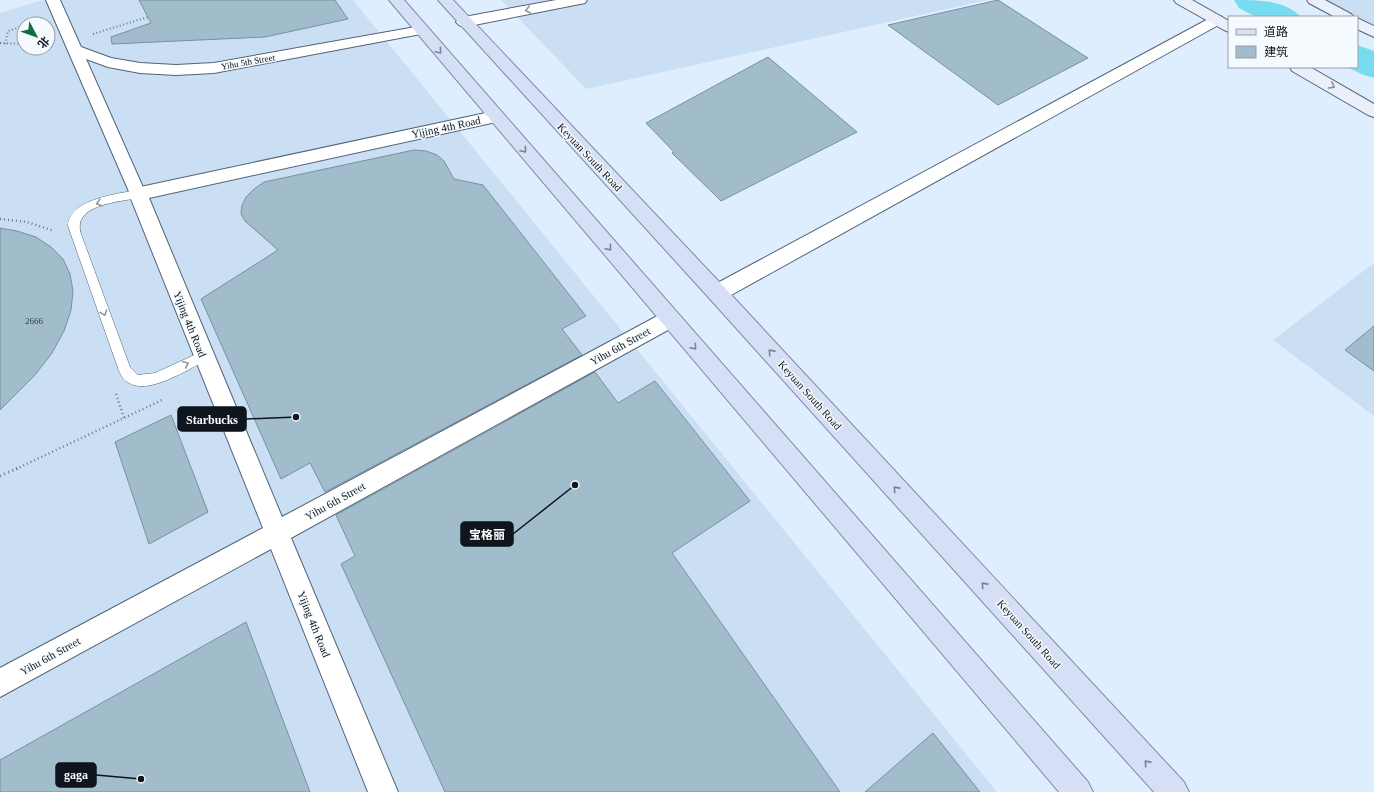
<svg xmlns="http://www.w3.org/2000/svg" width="1374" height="792" viewBox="0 0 1374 792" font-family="'Times New Roman','Noto Sans SC',serif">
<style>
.built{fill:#cadff4;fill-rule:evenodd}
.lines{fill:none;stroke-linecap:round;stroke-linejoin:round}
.river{fill:#78dcf0;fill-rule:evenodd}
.building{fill:#a1bcca;stroke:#77919f}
.service-casing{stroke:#526476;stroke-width:1}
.pedestrian-casing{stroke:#526476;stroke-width:2}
.minor-casing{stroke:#526476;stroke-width:2}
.secondary-casing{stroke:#526476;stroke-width:2}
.primary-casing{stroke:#7e8aa5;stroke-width:2}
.path-far2{stroke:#6e7985;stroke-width:2;stroke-dasharray:1 2.5;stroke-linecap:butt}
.path-far1{stroke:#6e7985;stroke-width:2.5;stroke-dasharray:1 3;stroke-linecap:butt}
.path{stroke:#6e7985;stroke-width:3;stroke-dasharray:1 3.5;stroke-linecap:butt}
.service{fill:#fff;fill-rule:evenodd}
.pedestrian{fill:#fff;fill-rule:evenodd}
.minor{fill:#fff;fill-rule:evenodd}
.secondary{fill:#eaeffa;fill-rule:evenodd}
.primary{fill:#d6dff5;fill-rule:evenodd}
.oneway{stroke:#939699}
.oneway2{stroke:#7c8493}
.oneway3{stroke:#878d96}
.labels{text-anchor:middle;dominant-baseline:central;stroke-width:3;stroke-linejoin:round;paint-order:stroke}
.far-street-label{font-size:9px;fill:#0e151c;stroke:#f5fafe}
.number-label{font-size:9px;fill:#333f48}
.street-label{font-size:11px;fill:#0e151c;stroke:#f5fafe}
.leader{fill:none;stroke:#0e151c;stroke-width:1.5}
.callout-dot{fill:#0e151c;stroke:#f5fafe;stroke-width:1.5}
.callout{fill:#0e151c;stroke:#0e151c;stroke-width:1.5}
.callout-label{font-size:12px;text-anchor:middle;font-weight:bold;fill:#fff}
</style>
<rect width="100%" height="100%" fill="#deeeff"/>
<!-- built -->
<g class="built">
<path d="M43 0H353L997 792H0V13ZM24 24H48V48H24Z"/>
<polygon points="501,0 987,0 586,89"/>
<polygon points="1325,0 1374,0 1374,25"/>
<polygon points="1374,263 1374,416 1273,340"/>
</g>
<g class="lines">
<!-- river -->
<g class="river">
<path d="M1234 0C1259 0 1285 0 1301 17H1256L1239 8Z"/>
<polygon points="1357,45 1374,51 1374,78 1361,74 1347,67 1357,67"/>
</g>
</g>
<!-- building -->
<g class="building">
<polygon points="139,0 335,0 348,19 265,37 112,44 111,37 151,23"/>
<polygon points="998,0 1088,58 998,105 888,25"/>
<polygon points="768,57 857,132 721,201 672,153 674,152 646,123"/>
<polygon points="414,150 426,151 437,155 444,161 454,179 483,185 586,316 562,329 582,355 325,492 310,463 281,479 201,299 278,250 245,221 241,214 242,205 246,197 254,189 264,182"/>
<polygon points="0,228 17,231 36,237 51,247 63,259 70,274 73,291 71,310 64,331 52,353 35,375 0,410"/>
<polygon points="1374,326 1374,371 1345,350"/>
<polygon points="595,372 618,403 655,381 750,501 672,553 840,792 445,792 341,564 355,556 336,515"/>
<polygon points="171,415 208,512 149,544 115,442"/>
<polygon points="246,622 310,792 0,792 0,760"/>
<polygon points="933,733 980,792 865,792"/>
</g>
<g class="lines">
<defs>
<path id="service" d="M138 190 142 191 143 194 142 197C123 202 71 203 81 234L130 367 138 375 155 373 203 351 207 352 209 356 207 360C188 369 150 395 129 383 123 380 120 374 118 368L68 226C69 199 117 194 138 190Z"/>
<polygon id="pedestrian" points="46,0 60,0 81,47 111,58 140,63 176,65 214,63 421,26 426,27 428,30 426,33 421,34 214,73 176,75 140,73 108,67 86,59 146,194 144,198 138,200 132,198 130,194"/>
<g id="minor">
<polygon points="556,0 587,0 585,3 580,4 464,27 459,25 456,22 459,19 464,17"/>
<polygon points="1217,15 1222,17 1225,20 1222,23 724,299 717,301 710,299 707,293 710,287 1212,17"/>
<polygon points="495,111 501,113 504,117 501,121 149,198 282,517 663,313 670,311 677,313 680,319 677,325 291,538 398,792 368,792 271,549 0,697 0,668 263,528 129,194 131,189"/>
</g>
<g id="secondary">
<polygon points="1174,0 1192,0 1229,21 1229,32 1224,30 1176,3"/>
<polygon points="1307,0 1325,0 1351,14 1354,17 1335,17 1309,3"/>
<polygon points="1357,18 1374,26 1374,37 1357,29"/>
<polygon points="1290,67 1310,67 1374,104 1374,117 1368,115 1292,71"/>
</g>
<g id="primary">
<polygon points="389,0 404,0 1088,782 1093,792 1059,792"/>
<polygon points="438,0 453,0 724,287 1184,782 1189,792 1154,792 710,299"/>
</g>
</defs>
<!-- service casing -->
<use href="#service" class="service-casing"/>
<!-- pedestrian casing -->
<use href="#pedestrian" class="pedestrian-casing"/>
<!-- minor casing -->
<use href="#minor" class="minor-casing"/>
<!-- secondary casing -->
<use href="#secondary" class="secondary-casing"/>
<!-- primary casing -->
<use href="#primary" class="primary-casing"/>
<!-- path-far2 -->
<g class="path-far2">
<polyline points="32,24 39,22"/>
<polyline points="93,34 148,17"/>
<polyline points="0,43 24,44"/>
<polyline points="5,44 8,31 24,26"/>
</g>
<!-- path-far1 -->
<g class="path-far1">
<polyline points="0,219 27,222 54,231"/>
<polyline points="116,394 124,418"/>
<polyline points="16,469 162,400"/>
</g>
<!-- path -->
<polyline class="path" points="0,476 18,468"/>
<!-- service -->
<use href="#service" class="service"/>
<!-- pedestrian -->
<use href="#pedestrian" class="pedestrian"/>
<!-- minor -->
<use href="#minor" class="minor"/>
<!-- secondary -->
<use href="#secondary" class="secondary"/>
<!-- primary -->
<use href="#primary" class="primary"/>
</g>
<!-- one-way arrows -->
<defs><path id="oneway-chevron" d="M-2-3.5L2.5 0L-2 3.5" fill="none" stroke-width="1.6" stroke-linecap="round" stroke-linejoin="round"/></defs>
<g class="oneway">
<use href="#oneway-chevron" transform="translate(528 10) rotate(169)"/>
<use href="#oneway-chevron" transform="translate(99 203) rotate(164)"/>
<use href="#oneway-chevron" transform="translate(104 313) rotate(70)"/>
<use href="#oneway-chevron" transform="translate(186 364) rotate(-25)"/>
</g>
<g class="oneway2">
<use href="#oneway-chevron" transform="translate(439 51) rotate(50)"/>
<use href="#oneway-chevron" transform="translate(524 150) rotate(49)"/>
<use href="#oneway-chevron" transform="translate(609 248) rotate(49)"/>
<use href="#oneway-chevron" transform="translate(694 347) rotate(49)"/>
<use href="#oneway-chevron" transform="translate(771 352) rotate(-132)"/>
<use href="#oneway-chevron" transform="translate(896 489) rotate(-132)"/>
<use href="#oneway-chevron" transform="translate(984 585) rotate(-132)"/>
<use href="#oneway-chevron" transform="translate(1147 763) rotate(-132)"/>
</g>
<use class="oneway3" href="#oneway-chevron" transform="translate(1332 86) rotate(30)"/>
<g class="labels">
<!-- far-street labels -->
<g class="far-street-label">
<text transform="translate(248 62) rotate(-10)">Yihu 5th Street</text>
</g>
<!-- number labels -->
<g class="number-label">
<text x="34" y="321">2666</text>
</g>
<!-- street labels -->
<g class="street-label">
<text transform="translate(446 127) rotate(-12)">Yijing 4th Road</text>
<text transform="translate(590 157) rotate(47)">Keyuan South Road</text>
<text transform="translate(190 324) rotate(68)">Yijing 4th Road</text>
<text transform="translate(620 346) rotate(-29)">Yihu 6th Street</text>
<text transform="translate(810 395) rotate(48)">Keyuan South Road</text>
<text transform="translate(335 501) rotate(-29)">Yihu 6th Street</text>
<text transform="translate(314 624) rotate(68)">Yijing 4th Road</text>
<text transform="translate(1029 634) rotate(48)">Keyuan South Road</text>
<text transform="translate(50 656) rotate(-29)">Yihu 6th Street</text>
</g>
</g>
<!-- callouts -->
<path class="leader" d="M296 417L246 419M575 485L513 534M141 779L96 775"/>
<g class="callout-dot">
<circle cx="296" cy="417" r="4"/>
<circle cx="575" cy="485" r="4"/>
<circle cx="141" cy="779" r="4"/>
</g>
<g class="callout">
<rect x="178" y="407" width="68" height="24" rx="4"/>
<rect x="461" y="522" width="52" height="24" rx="4"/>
<rect x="56" y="763" width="40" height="24" rx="4"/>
</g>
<g class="callout-label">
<text x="212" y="424">Starbucks</text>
<text x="487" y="539">宝格丽</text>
<text x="76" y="779">gaga</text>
</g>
<!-- legend -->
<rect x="1228" y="16" width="130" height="52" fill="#f5fafe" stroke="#999ea4"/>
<rect x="1236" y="29" width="20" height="6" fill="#d6dff5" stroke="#999ea4"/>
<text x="1264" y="36" font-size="12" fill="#0e151c">道路</text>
<rect x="1236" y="46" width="20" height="12" fill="#a1bcca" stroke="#999ea4"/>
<text x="1264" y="56" font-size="12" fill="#0e151c">建筑</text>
<!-- north arrow -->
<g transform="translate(36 36) rotate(131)"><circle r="19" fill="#f5fafe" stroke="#999ea4"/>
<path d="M0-3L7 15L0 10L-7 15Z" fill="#146d40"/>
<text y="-6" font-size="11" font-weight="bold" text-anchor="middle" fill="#0e151c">北</text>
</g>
</svg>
